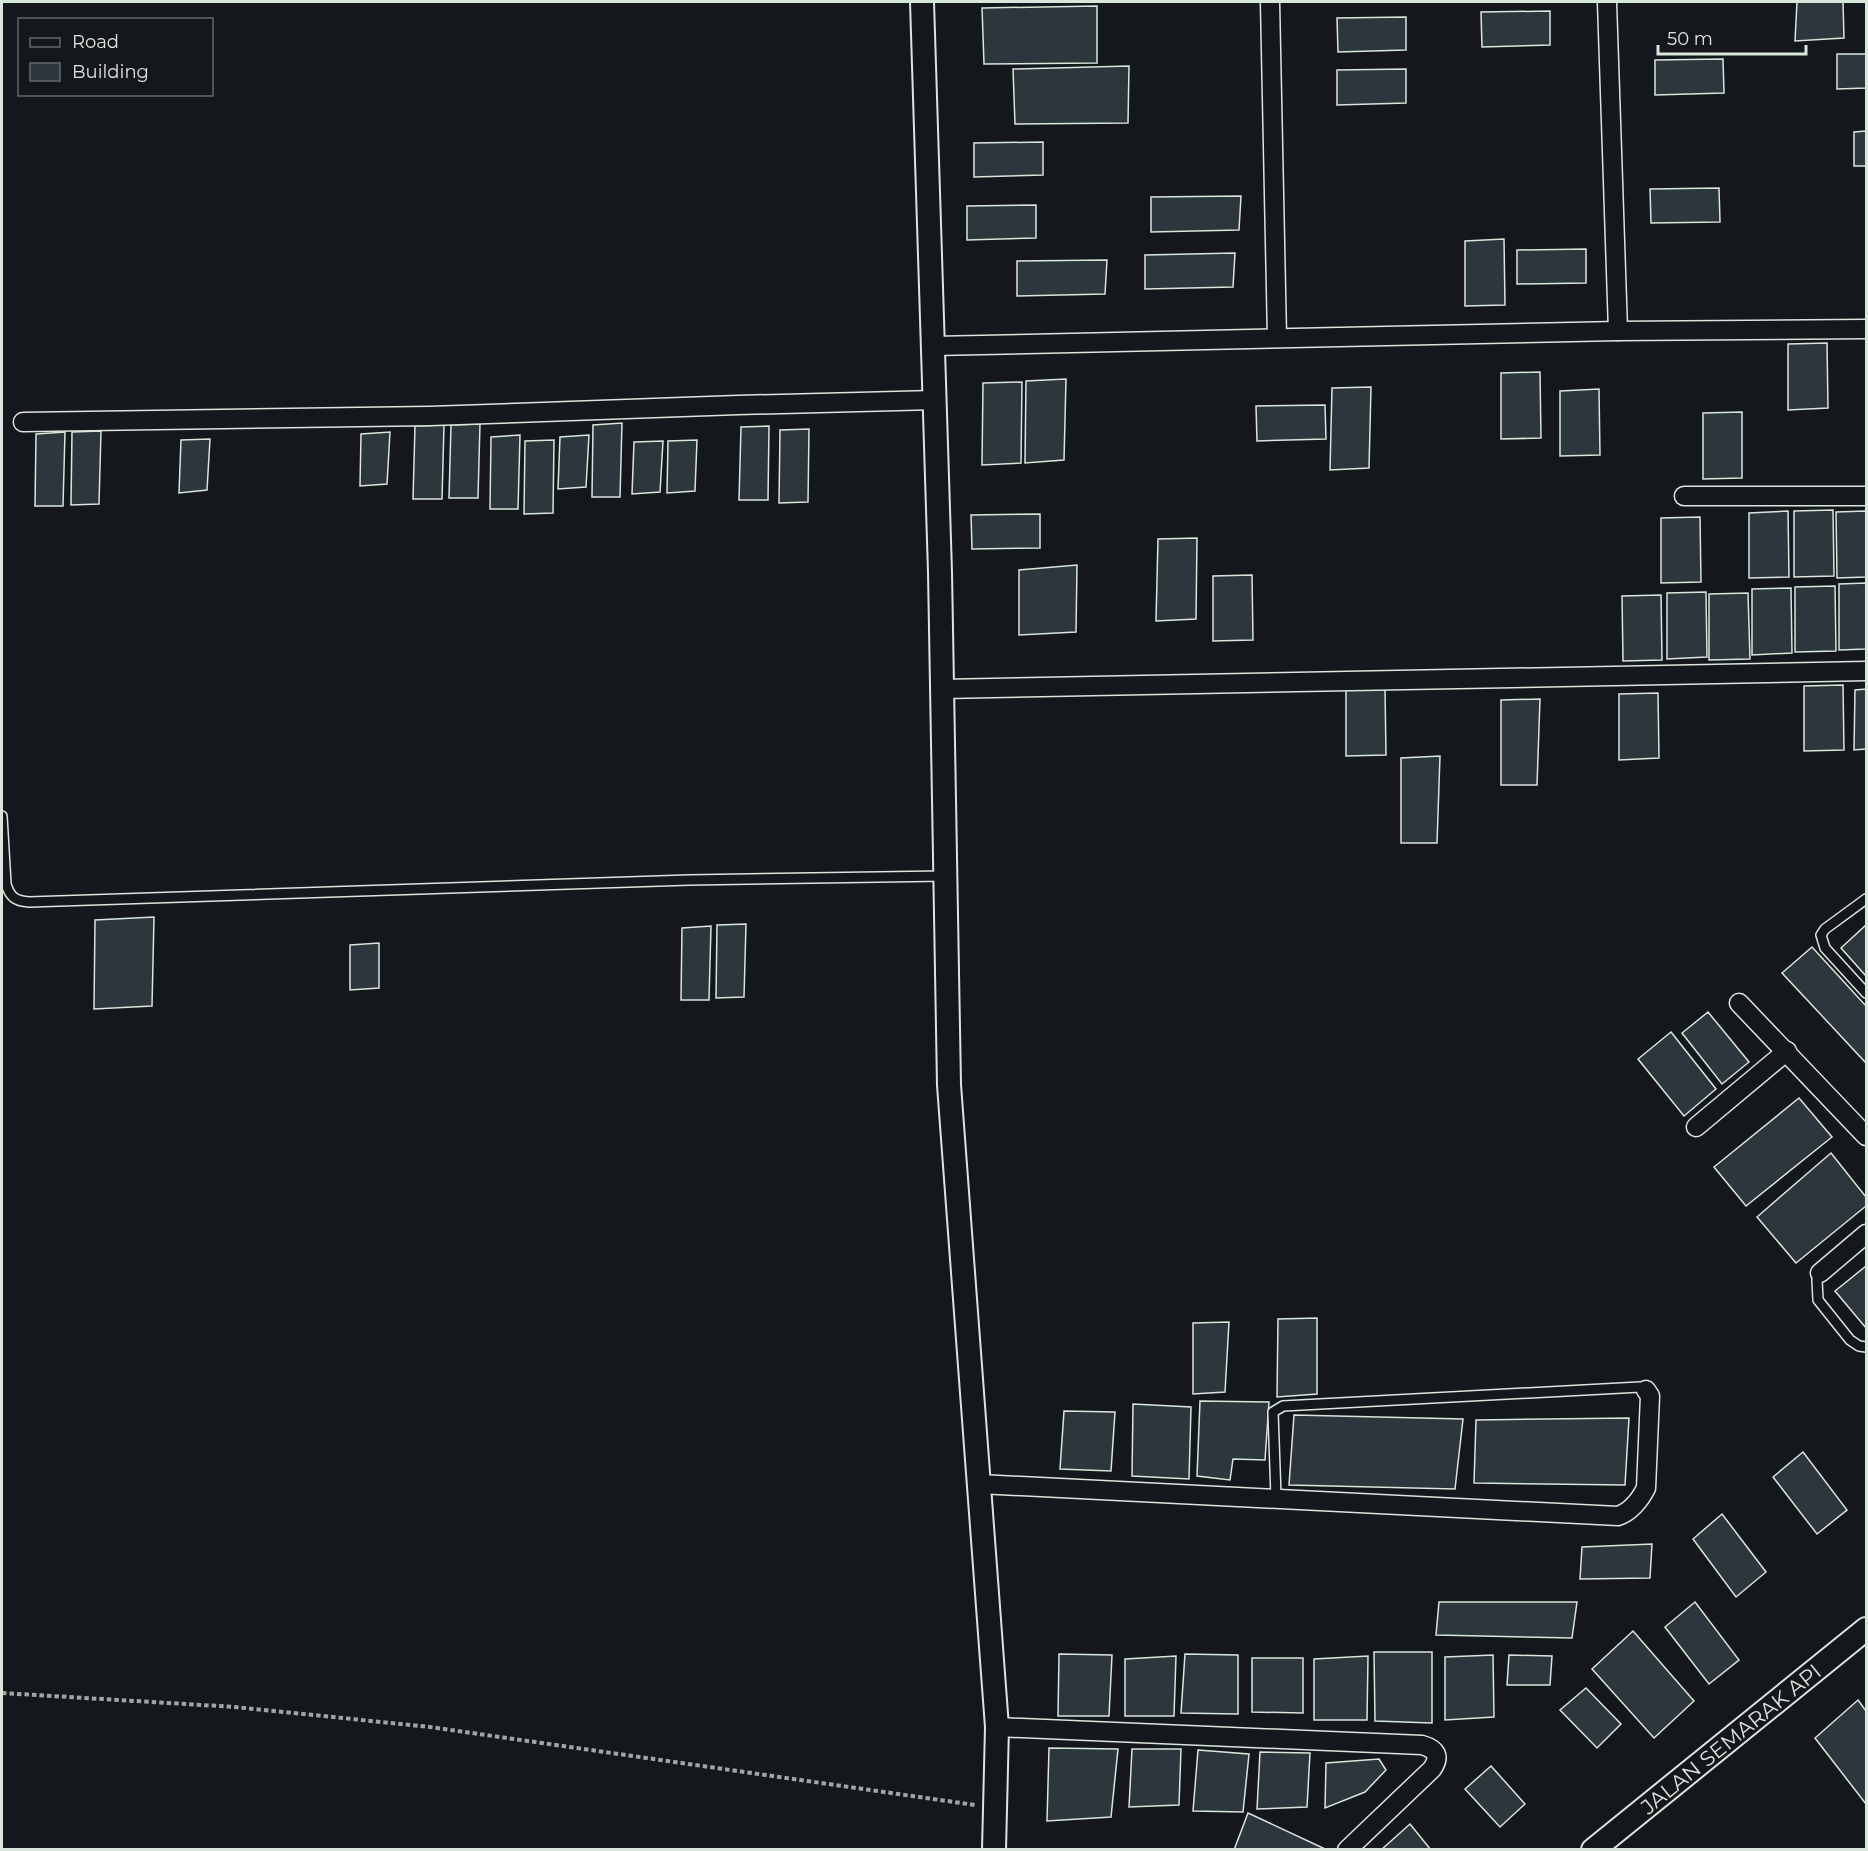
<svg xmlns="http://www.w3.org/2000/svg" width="1868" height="1851" viewBox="0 0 1868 1851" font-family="Montserrat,sans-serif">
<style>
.building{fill:#2c363c;stroke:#d8e6dc;stroke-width:1.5}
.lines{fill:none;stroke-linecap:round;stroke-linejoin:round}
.service-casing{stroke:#d8e6dc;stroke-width:12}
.minor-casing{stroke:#d8e6dc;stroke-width:21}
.tertiary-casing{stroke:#d8e6dc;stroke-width:26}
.path{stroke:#9da8a2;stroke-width:4;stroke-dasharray:4.5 3;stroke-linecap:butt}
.service{stroke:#14181c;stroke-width:9}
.minor{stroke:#14181c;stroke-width:18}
.tertiary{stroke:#14181c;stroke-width:22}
.labels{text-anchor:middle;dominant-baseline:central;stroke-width:4.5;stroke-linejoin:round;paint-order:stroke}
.street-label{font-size:21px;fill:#d8e6dc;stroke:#14181c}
</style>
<rect width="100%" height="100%" fill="#14181c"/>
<!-- building -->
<g class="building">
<polygon points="1797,2 1843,2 1844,38 1795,41"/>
<polygon points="1097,6 1097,63 984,64 982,8"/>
<polygon points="1550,11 1550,45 1482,47 1481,12"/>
<polygon points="1406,17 1406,50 1338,52 1337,18"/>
<polygon points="1837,54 1866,54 1866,88 1837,89"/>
<polygon points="1723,59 1724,93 1655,95 1655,60"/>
<polygon points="1129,66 1128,123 1015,124 1013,69"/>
<polygon points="1406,69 1406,103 1337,105 1337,70"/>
<polygon points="1866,131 1866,166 1854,166 1854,132"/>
<polygon points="1043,142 1043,175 974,177 974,143"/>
<polygon points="1719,188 1720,222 1651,223 1650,189"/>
<polygon points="1241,196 1239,230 1151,232 1151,197"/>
<polygon points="1036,205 1036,238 967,240 967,206"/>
<polygon points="1504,239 1505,305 1465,306 1465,241"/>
<polygon points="1586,249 1586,283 1517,284 1517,250"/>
<polygon points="1235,253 1233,287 1145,289 1145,255"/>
<polygon points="1107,260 1105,294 1017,296 1017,261"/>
<polygon points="1827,343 1828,408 1788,410 1788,344"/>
<polygon points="1540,372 1541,438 1501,439 1501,373"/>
<polygon points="1066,379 1064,460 1025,463 1026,381"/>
<polygon points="1022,382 1021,463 982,465 983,383"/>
<polygon points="1371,387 1369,468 1330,470 1332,388"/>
<polygon points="1599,389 1600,455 1560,456 1560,391"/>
<polygon points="1325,405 1326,439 1257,441 1256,406"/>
<polygon points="1742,412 1742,478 1703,479 1703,413"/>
<polygon points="622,423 620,497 592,497 593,425"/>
<polygon points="480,424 478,498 449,498 451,425"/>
<polygon points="444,425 442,499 413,499 415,426"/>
<polygon points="769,426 768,500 739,500 741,427"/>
<polygon points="809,429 808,502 779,503 780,430"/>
<polygon points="101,431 99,504 71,505 72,432"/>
<polygon points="65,432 63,506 35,506 36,434"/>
<polygon points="390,432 387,484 360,486 361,434"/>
<polygon points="520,435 518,509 490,509 491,437"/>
<polygon points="589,435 586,487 558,489 560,437"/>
<polygon points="210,439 207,490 179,493 181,440"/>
<polygon points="554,440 553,513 524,514 525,441"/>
<polygon points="697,440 695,491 667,493 668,441"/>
<polygon points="663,441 660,492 632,494 634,442"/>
<polygon points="1833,510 1834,576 1794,577 1794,511"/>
<polygon points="1788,511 1789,577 1749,578 1749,513"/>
<polygon points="1866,511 1866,577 1837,578 1836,512"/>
<polygon points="1040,514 1040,548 972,549 971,515"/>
<polygon points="1700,517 1701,582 1661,583 1661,518"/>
<polygon points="1197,538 1196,619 1156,621 1158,539"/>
<polygon points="1077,565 1076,632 1019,635 1019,570"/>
<polygon points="1252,575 1253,640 1213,641 1213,576"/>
<polygon points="1866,583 1866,649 1839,650 1839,584"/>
<polygon points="1835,586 1836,651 1795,652 1795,587"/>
<polygon points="1791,588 1792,653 1752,655 1752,589"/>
<polygon points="1706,592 1707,657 1667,659 1667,593"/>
<polygon points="1748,593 1750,659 1709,660 1709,594"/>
<polygon points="1661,595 1662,660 1623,661 1622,596"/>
<polygon points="1843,685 1844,750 1804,751 1804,686"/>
<polygon points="1385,689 1386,755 1346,756 1346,690"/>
<polygon points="1866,689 1866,749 1854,750 1855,690"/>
<polygon points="1658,693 1659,758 1619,760 1619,694"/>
<polygon points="1540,699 1537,785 1501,785 1501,700"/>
<polygon points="1440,756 1437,843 1401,843 1401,758"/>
<polygon points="154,917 152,1006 94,1009 95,920"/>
<polygon points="746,924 744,997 716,998 717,925"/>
<polygon points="1866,925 1866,976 1841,948"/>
<polygon points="711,926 709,1000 681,1000 682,928"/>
<polygon points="379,943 379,988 350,990 350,945"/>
<polygon points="1812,947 1866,1006 1866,1063 1782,973"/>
<polygon points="1708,1012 1749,1062 1722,1084 1682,1033"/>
<polygon points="1671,1032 1716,1089 1684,1116 1638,1059"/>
<polygon points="1799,1098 1832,1137 1746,1206 1714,1167"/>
<polygon points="1831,1153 1866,1197 1866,1206 1796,1263 1757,1217"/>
<polygon points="1866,1266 1866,1328 1835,1291"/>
<polygon points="1317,1318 1317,1394 1277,1397 1278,1319"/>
<polygon points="1229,1322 1225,1392 1193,1394 1193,1323"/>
<polygon points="1200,1401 1269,1402 1265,1460 1233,1459 1230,1480 1197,1476"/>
<polygon points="1133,1404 1191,1407 1189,1479 1132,1476"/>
<polygon points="1064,1411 1115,1412 1111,1471 1060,1469"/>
<polygon points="1294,1415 1463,1419 1455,1489 1289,1485"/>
<polygon points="1629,1418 1625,1485 1474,1483 1476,1420"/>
<polygon points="1803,1452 1847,1510 1817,1534 1773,1477"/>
<polygon points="1722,1514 1766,1572 1736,1597 1693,1539"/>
<polygon points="1652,1544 1650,1578 1580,1579 1582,1547"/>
<polygon points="1439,1602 1577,1602 1572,1638 1436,1635"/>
<polygon points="1695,1602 1739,1660 1709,1684 1665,1627"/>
<polygon points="1633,1631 1694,1701 1654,1738 1592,1669"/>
<polygon points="1374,1652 1432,1652 1432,1723 1375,1721"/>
<polygon points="1059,1654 1112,1655 1109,1716 1058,1716"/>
<polygon points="1185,1654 1238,1655 1238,1714 1181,1713"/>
<polygon points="1493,1655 1494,1717 1445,1720 1445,1657"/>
<polygon points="1509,1655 1552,1656 1550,1685 1507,1685"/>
<polygon points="1176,1656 1174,1716 1125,1716 1125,1659"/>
<polygon points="1368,1656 1367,1720 1314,1720 1314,1659"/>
<polygon points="1252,1658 1303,1658 1303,1713 1252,1712"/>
<polygon points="1586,1688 1621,1724 1597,1748 1560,1710"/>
<polygon points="1858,1700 1866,1711 1866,1804 1815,1738"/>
<polygon points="1049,1748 1118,1749 1111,1817 1047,1821"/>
<polygon points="1132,1749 1181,1749 1179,1805 1129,1807"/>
<polygon points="1198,1750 1249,1754 1243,1812 1193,1811"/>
<polygon points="1260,1752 1310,1753 1307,1807 1257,1809"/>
<polygon points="1379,1759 1386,1770 1365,1792 1325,1808 1326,1763"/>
<polygon points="1491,1766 1525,1804 1500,1827 1465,1789"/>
<polygon points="1248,1813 1323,1848 1321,1850 1234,1850"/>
<polygon points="1410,1824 1431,1850 1381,1850"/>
</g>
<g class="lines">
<defs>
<g id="service">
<path d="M2 816 6 884C10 897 15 901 29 902L689 880 945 876"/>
<polyline points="1866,899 1825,929 1821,935 1825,948 1866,993"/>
<polyline points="1820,1273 1817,1280 1818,1300 1850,1340 1859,1346 1866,1347"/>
<polyline points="1276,1497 1273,1412 1283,1406 1640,1387 1646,1390"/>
</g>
<g id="minor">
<polyline points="1270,2 1277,338"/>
<polyline points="1607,2 1618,331"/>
<polyline points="933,346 1618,331 1866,329"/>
<polyline points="23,422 430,416 738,405 935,400"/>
<polyline points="1684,496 1866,496"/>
<polyline points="942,689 1866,671"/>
<polyline points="1739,1003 1866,1136"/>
<polyline points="1696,1127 1787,1051"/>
<polyline points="1820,1273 1866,1234"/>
<path d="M979 1484 1618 1516C1630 1512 1640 1500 1646 1488L1650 1396 1646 1390"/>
<path d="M997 1727 1422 1745C1436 1749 1441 1756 1432 1769L1347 1850"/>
</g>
<g id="tertiary">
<polyline points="922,2 940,572 949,1085 997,1727 994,1850"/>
<path id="s1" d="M1593 1850 1866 1629"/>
</g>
</defs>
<!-- service casing -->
<use href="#service" class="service-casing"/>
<!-- minor casing -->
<use href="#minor" class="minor-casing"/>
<!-- tertiary casing -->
<use href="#tertiary" class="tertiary-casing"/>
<!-- path -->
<polyline class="path" points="2,1693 235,1707 430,1727 975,1805"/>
<!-- service -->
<use href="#service" class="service"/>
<!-- minor -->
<use href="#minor" class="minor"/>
<!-- tertiary -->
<use href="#tertiary" class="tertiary"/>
</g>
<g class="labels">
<!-- street labels -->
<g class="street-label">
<text stroke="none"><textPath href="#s1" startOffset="177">JALAN SEMARAK API</textPath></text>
</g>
</g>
<!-- border -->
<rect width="1868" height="1851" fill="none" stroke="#d8e6dc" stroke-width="6"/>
<!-- legend -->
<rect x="18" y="18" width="195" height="78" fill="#14181c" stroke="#626a69" stroke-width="1.5"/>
<rect x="30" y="38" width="30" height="9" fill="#14181c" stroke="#626a69" stroke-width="1.5"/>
<text x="72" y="48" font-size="18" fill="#d8e6dc">Road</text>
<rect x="30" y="63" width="30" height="18" fill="#2c363c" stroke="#626a69" stroke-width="1.5"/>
<text x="72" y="78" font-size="18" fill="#d8e6dc">Building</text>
<!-- scale -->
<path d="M1658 45v9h148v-9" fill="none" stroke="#d8e6dc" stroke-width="3"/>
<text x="1667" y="45" font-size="18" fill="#d8e6dc" stroke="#14181c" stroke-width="4.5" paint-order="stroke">50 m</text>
</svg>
